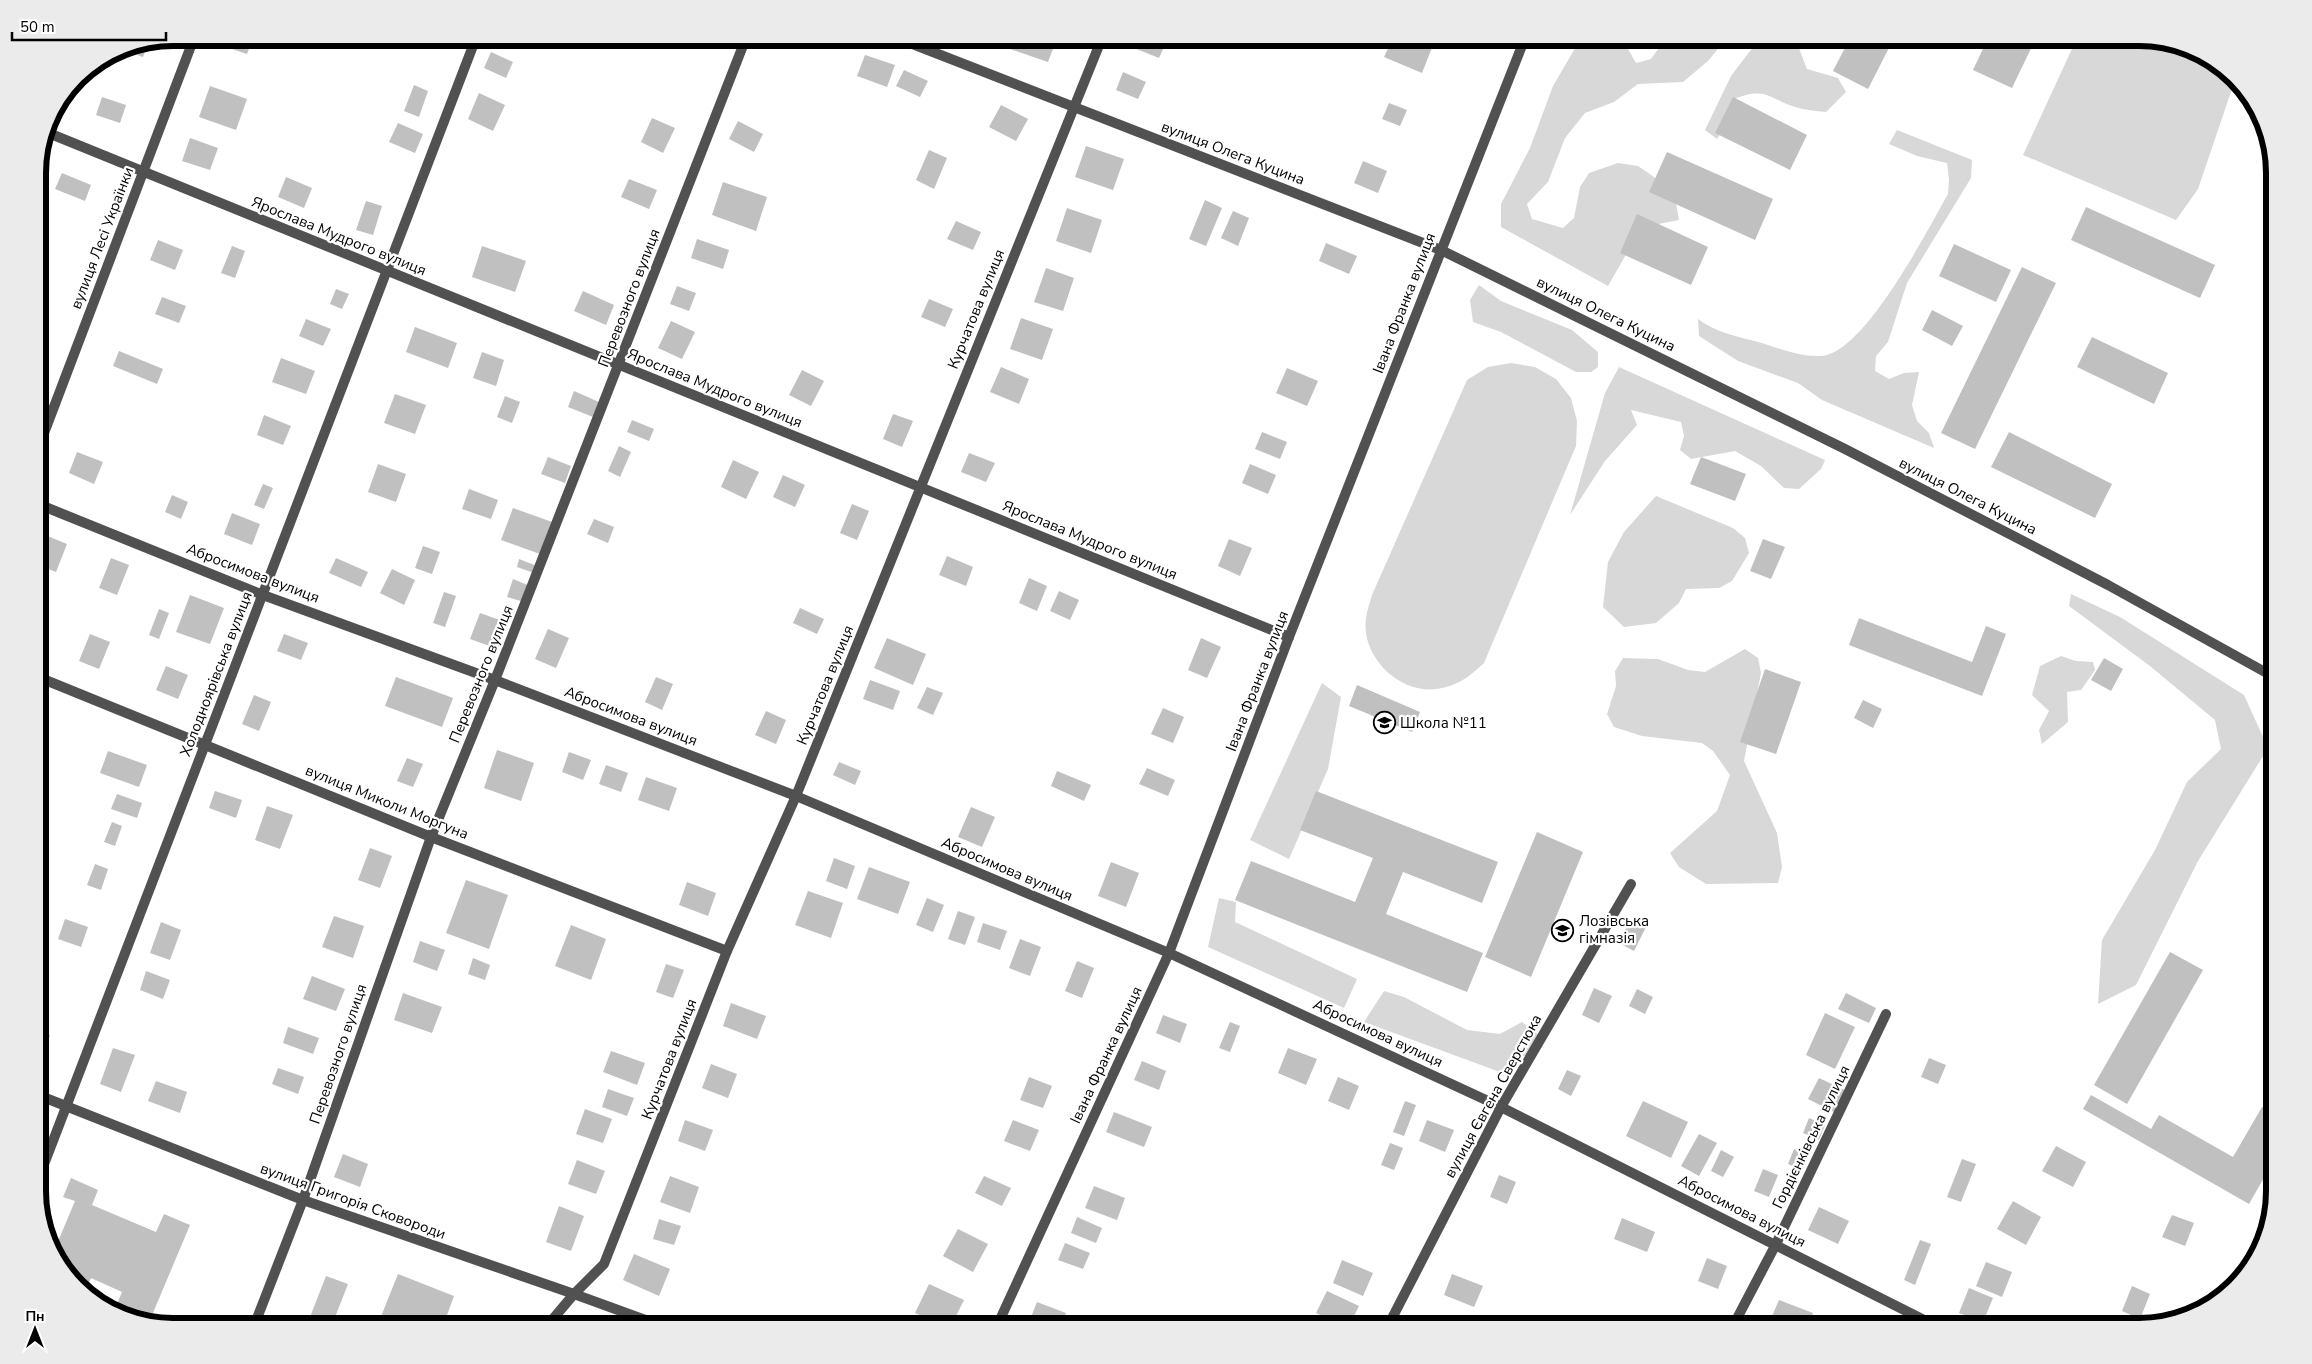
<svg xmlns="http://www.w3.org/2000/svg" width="2312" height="1364" viewBox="0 0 2312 1364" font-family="'Nunito Sans',sans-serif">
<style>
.green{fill:#d8d8d8}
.building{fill:#c0c0c0}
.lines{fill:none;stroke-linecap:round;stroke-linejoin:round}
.street{stroke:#515151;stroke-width:10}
.labels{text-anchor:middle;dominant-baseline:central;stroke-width:4.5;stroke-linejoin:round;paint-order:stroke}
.street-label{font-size:15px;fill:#000;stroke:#fff}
.poi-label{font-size:15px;fill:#000;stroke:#fff;text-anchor:start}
.rim{fill:none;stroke:#000;stroke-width:6}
</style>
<rect width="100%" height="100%" fill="#fff"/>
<!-- green -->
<g class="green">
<polygon points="1581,38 1633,38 1628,49 1636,63 1651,59 1666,38 1727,38 1708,61 1683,82 1638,84 1614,102 1585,113 1565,138 1548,182 1527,204 1532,219 1563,228 1574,218 1580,187 1589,173 1618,163 1638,166 1654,177 1676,203 1679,220 1648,226 1636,237 1608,286 1501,227 1501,204 1530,148 1553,86"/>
<path d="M1760 38H1795L1807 69 1838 78 1846 92 1826 112C1816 111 1805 110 1795 107 1768 98 1767 87 1736 98L1734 114 1717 139 1705 130 1731 76Z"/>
<polygon points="2077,38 2139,38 2207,56 2234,83 2198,189 2176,220 2023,155"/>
<path d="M1897 130 1972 160 1971 178 1907 283 1888 342 1876 356 1875 371 1889 379 1904 373 1919 372 1912 405 1917 421 1929 433 1934 448 1822 400 1798 383 1738 361 1699 336 1698 319C1716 333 1740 337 1762 343 1780 349 1802 357 1821 356 1864 354 1927 231 1948 194L1949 179 1947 163 1917 156 1889 144Z"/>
<polygon points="1479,285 1501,301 1572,330 1598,352 1598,367 1591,372 1576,372 1501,332 1473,322 1470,300"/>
<path d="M1511 363 1535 367 1556 379 1571 398 1577 421 1576 446 1484 663C1472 674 1462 683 1446 687 1405 700 1360 659 1366 618 1367 610 1370 602 1372 595L1467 380 1488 367Z"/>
<polygon points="1619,367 1825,460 1821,469 1799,489 1784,488 1761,466 1735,451 1691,459 1680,450 1684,436 1681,422 1631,410 1637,425 1605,461 1570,515 1605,393"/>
<polygon points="1656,496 1733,528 1745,538 1749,553 1732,581 1719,588 1686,589 1679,603 1656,623 1624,627 1603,607 1608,562 1624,532"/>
<polygon points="2071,594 2120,617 2244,695 2268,748 2198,861 2136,985 2098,1004 2102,940 2155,850 2187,782 2221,749 2215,720 2150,666 2069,606"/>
<polygon points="1745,649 1758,658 1761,673 1744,761 1777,833 1782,867 1778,883 1706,884 1679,867 1670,853 1717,811 1730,775 1713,751 1702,743 1642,736 1614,727 1607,714 1616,686 1615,671 1623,658 1658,659 1688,670 1705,672"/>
<polygon points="2061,656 2076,661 2093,662 2095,670 2081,690 2067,692 2068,722 2042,744 2039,730 2049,711 2032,695 2040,666"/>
<polygon points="1322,683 1341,697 1328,769 1289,859 1250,840"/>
<polygon points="1219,898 1236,902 1235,922 1357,979 1344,1008 1208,947"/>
<polygon points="1384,991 1404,997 1467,1030 1500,1034 1522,1022 1540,1036 1537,1047 1500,1072 1364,1022"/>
</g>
<!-- building -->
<g class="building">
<polygon points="230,38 253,38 247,54 226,47"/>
<polygon points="427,38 442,38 440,42"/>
<polygon points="779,38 806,38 802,47"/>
<polygon points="1011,38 1057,38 1048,62 1007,48"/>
<polygon points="1133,38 1168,38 1159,58 1129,46"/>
<polygon points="1393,38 1429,38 1435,40 1422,73 1384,57"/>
<polygon points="1850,38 1894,38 1868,89 1833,71"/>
<polygon points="1988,38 2036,38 2012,88 1973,70"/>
<polygon points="148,43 143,57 120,49 122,48"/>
<polygon points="491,52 513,62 506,78 484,68"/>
<polygon points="865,55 895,65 887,87 857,76"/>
<polygon points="904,70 928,81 920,97 896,86"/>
<polygon points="1123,72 1146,82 1138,99 1116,90"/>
<polygon points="414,85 428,91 419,117 404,111"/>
<polygon points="210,86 247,99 236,130 199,117"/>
<polygon points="479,93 505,105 493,131 468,119"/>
<polygon points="102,97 126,105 120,123 96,115"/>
<polygon points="1733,97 1807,135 1790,170 1715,133"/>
<polygon points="1389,103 1407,110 1400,126 1382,119"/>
<polygon points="1001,105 1028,119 1016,141 989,127"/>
<polygon points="652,118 675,128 663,153 641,142"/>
<polygon points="738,121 763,134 754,152 729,139"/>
<polygon points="398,123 423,134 415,153 389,142"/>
<polygon points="190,138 218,148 210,170 182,161"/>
<polygon points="1086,146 1124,159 1113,190 1075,177"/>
<polygon points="929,150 947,158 934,189 916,180"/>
<polygon points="1667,152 1773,199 1755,240 1649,192"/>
<polygon points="1363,161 1387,171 1378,193 1354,183"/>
<polygon points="62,173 91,185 85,201 55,189"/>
<polygon points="286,177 312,188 304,208 278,197"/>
<polygon points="629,179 657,190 649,209 621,197"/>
<polygon points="723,182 767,197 756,231 712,215"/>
<polygon points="1205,200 1222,208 1206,246 1189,239"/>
<polygon points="366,201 382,206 373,235 356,230"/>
<polygon points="2086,207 2215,265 2200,298 2071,240"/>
<polygon points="1067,208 1102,220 1091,253 1056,241"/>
<polygon points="1233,211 1249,218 1238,246 1221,238"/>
<polygon points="1637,214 1708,247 1691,285 1620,253"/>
<polygon points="956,221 981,232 973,250 947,239"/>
<polygon points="697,239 729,250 723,269 691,258"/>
<polygon points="158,240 183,250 175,270 150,260"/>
<polygon points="1326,243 1357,256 1349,274 1319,261"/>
<polygon points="1954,244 2011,270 1996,302 1939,276"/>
<polygon points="232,246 245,251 235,278 221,273"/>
<polygon points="482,246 526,261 515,292 472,277"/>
<polygon points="2022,267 2056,283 1975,449 1941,433"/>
<polygon points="1046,268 1074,278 1063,311 1034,302"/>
<polygon points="677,286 696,293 689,311 670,304"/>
<polygon points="336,289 349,294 342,309 330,304"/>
<polygon points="583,291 614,305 606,325 574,311"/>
<polygon points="162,297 186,306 179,323 155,314"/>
<polygon points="929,299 953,309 945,327 921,317"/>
<polygon points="1932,310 1963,326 1952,346 1922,330"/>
<polygon points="1021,318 1053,329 1042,360 1010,349"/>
<polygon points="306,319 331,329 323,346 299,336"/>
<polygon points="671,321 695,332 682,359 658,348"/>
<polygon points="415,327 457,343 448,368 406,352"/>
<polygon points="2092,337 2168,373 2154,404 2077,367"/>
<polygon points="119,351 163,369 157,384 113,366"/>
<polygon points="482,352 504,360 496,386 473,378"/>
<polygon points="281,358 315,371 306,394 272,382"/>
<polygon points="1001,367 1029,379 1019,404 990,392"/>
<polygon points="1287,368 1318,381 1307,406 1276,393"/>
<polygon points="802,370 824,381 811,406 789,395"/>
<polygon points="574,391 599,402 593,417 568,407"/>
<polygon points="395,394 426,405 415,434 384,423"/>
<polygon points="505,396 520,402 512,423 497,417"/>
<polygon points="893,414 913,421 902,447 883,439"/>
<polygon points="264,415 291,426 283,445 257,435"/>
<polygon points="632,420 654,429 649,441 627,432"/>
<polygon points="1262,432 1287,442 1280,459 1255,449"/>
<polygon points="2009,432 2112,484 2095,518 1991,467"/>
<polygon points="619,446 631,452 620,477 608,471"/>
<polygon points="77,452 103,462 94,484 69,473"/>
<polygon points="969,453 995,463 986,482 961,472"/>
<polygon points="548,457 571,466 565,483 541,474"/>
<polygon points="1701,457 1746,474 1735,501 1690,484"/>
<polygon points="733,460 759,472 746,499 721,487"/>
<polygon points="378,464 406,474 396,502 368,492"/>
<polygon points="1250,464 1276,475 1268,494 1242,483"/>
<polygon points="783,475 805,485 795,507 773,497"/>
<polygon points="263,484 273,488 264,509 254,505"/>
<polygon points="469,489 498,500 491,519 462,509"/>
<polygon points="172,495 188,502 181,519 165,512"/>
<polygon points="852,504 869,511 857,540 840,533"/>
<polygon points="513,508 552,522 540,554 501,540"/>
<polygon points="232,513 260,524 252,545 224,534"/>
<polygon points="594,519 614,527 608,543 587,534"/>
<polygon points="45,535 67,544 56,572 38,565 38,552"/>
<polygon points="1229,539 1252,548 1240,576 1218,566"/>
<polygon points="1763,539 1785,547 1771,579 1750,571"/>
<polygon points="423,546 440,552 432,574 415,568"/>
<polygon points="947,556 973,567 966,586 939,575"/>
<polygon points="111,558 129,565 117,595 99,588"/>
<polygon points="336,558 368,572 361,587 329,573"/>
<polygon points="519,559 537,566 534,573 517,567"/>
<polygon points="392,569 415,580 404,605 380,593"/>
<polygon points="1029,578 1047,586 1037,611 1019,603"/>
<polygon points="513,579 530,586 524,602 507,597"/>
<polygon points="1059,591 1079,600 1070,620 1050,611"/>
<polygon points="444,592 456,596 445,627 433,623"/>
<polygon points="190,595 224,608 210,644 176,632"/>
<polygon points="800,608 824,619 817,634 793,623"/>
<polygon points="159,609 169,613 159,639 149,635"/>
<polygon points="480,613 508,623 498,649 470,639"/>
<polygon points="1859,618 1972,662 1986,626 2006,634 1982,696 1849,645"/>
<polygon points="548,629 569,638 556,668 535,659"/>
<polygon points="90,634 110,642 99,669 79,661"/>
<polygon points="284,634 308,643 301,660 277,651"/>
<polygon points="887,638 926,654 913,685 874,668"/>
<polygon points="1201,638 1221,647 1207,678 1188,670"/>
<polygon points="2104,658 2123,669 2111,691 2091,680"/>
<polygon points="166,666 188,675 178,699 156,690"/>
<polygon points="1765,669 1801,682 1776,754 1740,742"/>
<polygon points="396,677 453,698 442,727 385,706"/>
<polygon points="656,677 673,684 662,710 645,702"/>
<polygon points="870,680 900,691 893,710 863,699"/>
<polygon points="1357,685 1420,712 1412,732 1349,706"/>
<polygon points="927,687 943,693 933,715 917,708"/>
<polygon points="254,695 271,702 259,731 242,724"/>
<polygon points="1863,700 1882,709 1873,728 1854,718"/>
<polygon points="1163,708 1184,717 1173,743 1151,734"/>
<polygon points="766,711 786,720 776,744 755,735"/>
<polygon points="38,722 46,726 38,748"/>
<polygon points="497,750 534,763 521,801 484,788"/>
<polygon points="108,751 147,765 139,787 100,773"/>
<polygon points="569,752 591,760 583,780 562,772"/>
<polygon points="407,758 423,764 413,787 397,781"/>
<polygon points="839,762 861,771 855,785 833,775"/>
<polygon points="606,765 628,773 621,792 599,784"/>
<polygon points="1147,768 1175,780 1168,796 1139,784"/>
<polygon points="1057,771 1091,785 1084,801 1051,786"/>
<polygon points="646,777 677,788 669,811 638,800"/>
<polygon points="215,791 242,800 236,818 209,808"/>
<polygon points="1316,791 1498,862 1482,903 1403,872 1386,914 1483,953 1467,992 1235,900 1251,861 1355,902 1373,858 1300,830"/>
<polygon points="117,794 142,803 137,818 111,809"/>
<polygon points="267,806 293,815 280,849 255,840"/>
<polygon points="971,807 995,817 982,847 958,837"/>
<polygon points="112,822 122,826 115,846 104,842"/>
<polygon points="1537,832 1583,852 1531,977 1485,957"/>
<polygon points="370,848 392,856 380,888 358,880"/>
<polygon points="834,858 855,866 847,889 826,881"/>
<polygon points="1111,862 1139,873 1126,907 1098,896"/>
<polygon points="95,864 108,869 101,890 87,885"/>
<polygon points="869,867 910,882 898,914 857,899"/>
<polygon points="466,880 508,895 489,949 446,933"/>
<polygon points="687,882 716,893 708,916 679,905"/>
<polygon points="808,891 843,903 831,938 795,925"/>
<polygon points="927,898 944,905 933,932 916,925"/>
<polygon points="958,911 975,917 965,945 948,939"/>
<polygon points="334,916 364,926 353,958 322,947"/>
<polygon points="65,919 88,927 81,947 58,939"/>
<polygon points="1630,920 1646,927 1634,951 1619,943"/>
<polygon points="161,922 181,930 170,960 150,953"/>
<polygon points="983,923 1007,931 1000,950 977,942"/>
<polygon points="571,925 606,939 591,980 555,966"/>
<polygon points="1020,939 1041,947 1030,976 1009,968"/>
<polygon points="420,941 445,950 437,971 413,962"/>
<polygon points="2170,952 2203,970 2127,1104 2094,1085"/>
<polygon points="473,958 490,965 485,980 468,974"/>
<polygon points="1077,961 1094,968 1082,998 1065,991"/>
<polygon points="666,964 684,970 673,998 656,992"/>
<polygon points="146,971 170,980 163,999 140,990"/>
<polygon points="312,976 345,989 336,1011 303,999"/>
<polygon points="1594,988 1612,996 1599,1023 1582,1015"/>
<polygon points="1637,989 1653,997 1645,1014 1629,1006"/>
<polygon points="403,993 442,1007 432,1033 394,1020"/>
<polygon points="1846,993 1876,1008 1869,1023 1838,1009"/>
<polygon points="731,1003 766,1016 757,1039 723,1026"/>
<polygon points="1825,1013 1855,1027 1835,1069 1806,1055"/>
<polygon points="1163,1015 1187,1024 1180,1043 1156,1033"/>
<polygon points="1230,1022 1240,1026 1230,1052 1219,1048"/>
<polygon points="288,1027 319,1038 313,1054 283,1043"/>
<polygon points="38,1030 50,1035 40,1063 38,1062"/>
<polygon points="113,1048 135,1055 121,1092 100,1084"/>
<polygon points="1288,1048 1317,1059 1306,1085 1278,1073"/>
<polygon points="611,1051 645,1063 637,1085 603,1072"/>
<polygon points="1929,1058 1946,1065 1938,1084 1921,1077"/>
<polygon points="1142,1061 1166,1071 1159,1090 1134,1080"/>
<polygon points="711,1064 737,1074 728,1098 702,1088"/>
<polygon points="278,1068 304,1077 298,1094 272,1084"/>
<polygon points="1567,1070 1581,1076 1571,1096 1558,1089"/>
<polygon points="1029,1077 1052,1086 1043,1108 1020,1100"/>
<polygon points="1338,1077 1359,1086 1349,1110 1328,1101"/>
<polygon points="1819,1078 1849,1092 1838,1114 1808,1099"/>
<polygon points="156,1081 187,1092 180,1113 148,1101"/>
<polygon points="608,1089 634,1098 627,1116 602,1107"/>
<polygon points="2091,1095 2151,1129 2159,1115 2233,1157 2262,1107 2274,1114 2274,1160 2249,1204 2083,1109"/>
<polygon points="1405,1101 1416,1105 1404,1136 1393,1132"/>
<polygon points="1643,1101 1688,1122 1671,1158 1626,1136"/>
<polygon points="585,1109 612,1119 603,1143 576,1134"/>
<polygon points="1114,1112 1152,1127 1144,1147 1106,1132"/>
<polygon points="1809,1118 1825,1125 1819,1140 1803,1133"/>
<polygon points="685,1120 713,1130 705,1151 678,1141"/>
<polygon points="1013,1120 1039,1130 1030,1151 1004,1141"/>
<polygon points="1427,1120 1454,1130 1445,1152 1419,1141"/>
<polygon points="1699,1134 1717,1143 1699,1176 1681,1166"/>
<polygon points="1390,1143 1403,1148 1394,1170 1381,1165"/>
<polygon points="2056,1146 2086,1162 2073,1187 2042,1171"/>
<polygon points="1794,1149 1807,1154 1800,1169 1788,1164"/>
<polygon points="1721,1150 1734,1157 1723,1177 1711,1171"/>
<polygon points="343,1154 368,1164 360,1187 334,1177"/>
<polygon points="1962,1159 1976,1164 1961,1202 1947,1197"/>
<polygon points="577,1160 605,1171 596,1194 568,1184"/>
<polygon points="1763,1169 1778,1175 1769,1197 1754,1191"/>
<polygon points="1499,1175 1516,1182 1507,1204 1490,1197"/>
<polygon points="670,1176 699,1187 690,1213 660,1202"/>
<polygon points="984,1176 1011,1188 1002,1206 975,1193"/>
<polygon points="71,1178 98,1190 92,1205 156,1232 164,1214 190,1225 150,1320 115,1309 122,1292 91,1278 86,1289 56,1259 54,1251 75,1201 63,1197"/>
<polygon points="1094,1186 1125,1198 1117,1220 1085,1208"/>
<polygon points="2013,1201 2041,1217 2026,1245 1997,1229"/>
<polygon points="559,1206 584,1216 571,1251 546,1242"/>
<polygon points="1819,1207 1849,1221 1838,1244 1808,1230"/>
<polygon points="2172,1215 2194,1223 2185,1246 2162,1237"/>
<polygon points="1077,1217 1102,1228 1096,1243 1071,1233"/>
<polygon points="1622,1218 1655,1232 1647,1252 1614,1239"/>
<polygon points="659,1219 681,1226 674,1245 653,1239"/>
<polygon points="958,1229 988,1244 973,1272 943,1256"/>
<polygon points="1920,1240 1931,1244 1915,1285 1904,1280"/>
<polygon points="1065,1243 1090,1253 1083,1269 1058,1260"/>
<polygon points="634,1254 670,1269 659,1296 623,1280"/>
<polygon points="1707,1258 1727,1266 1718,1289 1698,1281"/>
<polygon points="1342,1260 1373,1273 1363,1296 1333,1283"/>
<polygon points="1986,1262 2012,1272 2002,1297 1976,1286"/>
<polygon points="398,1274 454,1296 443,1326 399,1326 380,1319"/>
<polygon points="1452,1274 1483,1286 1474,1307 1444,1295"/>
<polygon points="326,1276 348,1284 332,1325 310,1317"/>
<polygon points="929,1284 964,1300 951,1326 944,1326 915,1313"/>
<polygon points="2132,1286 2150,1294 2140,1319 2122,1311"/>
<polygon points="1969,1288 1993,1298 1983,1322 1959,1313"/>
<polygon points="1327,1291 1359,1306 1349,1326 1344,1326 1316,1313"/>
<polygon points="1779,1300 1813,1313 1808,1326 1778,1326 1769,1323"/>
<polygon points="1037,1302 1066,1313 1061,1326 1028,1325"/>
</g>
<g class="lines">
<!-- street -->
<g class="street">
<polyline points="897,38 1441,250 1845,449 2108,585 2274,677"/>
<polyline points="46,132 1289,637"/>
<polyline points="38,449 194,38"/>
<polyline points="38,504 263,595 495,680 796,796 1169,953 1501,1107 1936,1326"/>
<polyline points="38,677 431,837 727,951"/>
<polyline points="38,1095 303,1200 574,1294 662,1326"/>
<polyline points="38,1180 476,38"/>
<polyline points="254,1326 303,1200 431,837 495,680 746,38"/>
<polyline points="547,1326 574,1294 604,1264 727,951 796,796 1102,38"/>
<polyline points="997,1326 1169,953 1289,637 1525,38"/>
<polyline points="1388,1326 1501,1107 1631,884"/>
<polyline points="1733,1326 1776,1244 1886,1014"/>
</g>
</g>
<!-- icons -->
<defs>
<symbol id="school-ring" viewBox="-11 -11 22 22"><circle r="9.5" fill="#fff" stroke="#000" stroke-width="1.5"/><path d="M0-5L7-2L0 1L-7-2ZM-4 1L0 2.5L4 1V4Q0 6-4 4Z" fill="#000"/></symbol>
</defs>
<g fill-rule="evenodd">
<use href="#school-ring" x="1372" y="710" width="25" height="25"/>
<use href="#school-ring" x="1550" y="918" width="25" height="25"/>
</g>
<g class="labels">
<!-- street labels -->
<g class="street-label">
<text transform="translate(1233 153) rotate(21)">вулиця Олега Куцина</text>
<text transform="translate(339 236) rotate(22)">Ярослава Мудрого вулиця</text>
<text transform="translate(102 238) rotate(-69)">вулиця Лесі Українки</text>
<text transform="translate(629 298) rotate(-69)">Перевозного вулиця</text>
<text transform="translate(1404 303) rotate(-69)">Івана Франка вулиця</text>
<text transform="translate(976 309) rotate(-68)">Курчатова вулиця</text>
<text transform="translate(1606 314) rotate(26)">вулиця Олега Куцина</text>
<text transform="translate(715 388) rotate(22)">Ярослава Мудрого вулиця</text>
<text transform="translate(1968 496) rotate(27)">вулиця Олега Куцина</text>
<text transform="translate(1090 540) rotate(22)">Ярослава Мудрого вулиця</text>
<text transform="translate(253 573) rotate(21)">Абросимова вулиця</text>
<text transform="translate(216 674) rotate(-69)">Холодноярівська вулиця</text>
<text transform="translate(481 674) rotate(-68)">Перевозного вулиця</text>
<text transform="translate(1257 681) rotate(-69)">Івана Франка вулиця</text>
<text transform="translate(825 685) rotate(-68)">Курчатова вулиця</text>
<text transform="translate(631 716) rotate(21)">Абросимова вулиця</text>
<text transform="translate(387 802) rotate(22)">вулиця Миколи Моргуна</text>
<text transform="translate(1007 869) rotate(23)">Абросимова вулиця</text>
<text transform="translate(1378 1033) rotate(25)">Абросимова вулиця</text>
<text transform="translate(338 1054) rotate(-71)">Перевозного вулиця</text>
<text transform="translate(1106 1055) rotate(-65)">Івана Франка вулиця</text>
<text transform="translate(669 1059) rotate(-69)">Курчатова вулиця</text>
<text transform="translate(1493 1096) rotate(-61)">вулиця Євгена Сверстюка</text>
<text transform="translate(1811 1137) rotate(-64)">Гордієнківська вулиця</text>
<text transform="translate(353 1201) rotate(20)">вулиця Григорія Сковороди</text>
<text transform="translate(1742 1211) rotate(27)">Абросимова вулиця</text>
</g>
<!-- poi labels -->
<g class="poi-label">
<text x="1400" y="723">Школа №11</text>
<text x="1579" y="921">Лозівська<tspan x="1579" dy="17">гімназія</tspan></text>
</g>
</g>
<!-- crop -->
<path d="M0 0H2312V1364H0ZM173 46H2139A127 127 0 0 1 2266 173V1191A127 127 0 0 1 2139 1318H173A127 127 0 0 1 46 1191V173A127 127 0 0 1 173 46Z" fill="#ebebeb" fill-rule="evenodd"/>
<path class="rim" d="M173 46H2139A127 127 0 0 1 2266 173V1191A127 127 0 0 1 2139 1318H173A127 127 0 0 1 46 1191V173A127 127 0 0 1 173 46Z"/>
<!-- north arrow -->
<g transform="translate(35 1329)" stroke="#ffffff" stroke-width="4" paint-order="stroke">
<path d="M0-4L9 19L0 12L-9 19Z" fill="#000000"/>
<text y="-8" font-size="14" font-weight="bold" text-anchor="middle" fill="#000000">Пн</text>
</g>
<!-- scale -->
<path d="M12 32v8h154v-8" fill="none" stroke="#000000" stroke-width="2.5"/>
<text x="20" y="32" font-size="15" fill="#000000" stroke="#ffffff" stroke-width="4" paint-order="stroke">50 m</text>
</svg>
